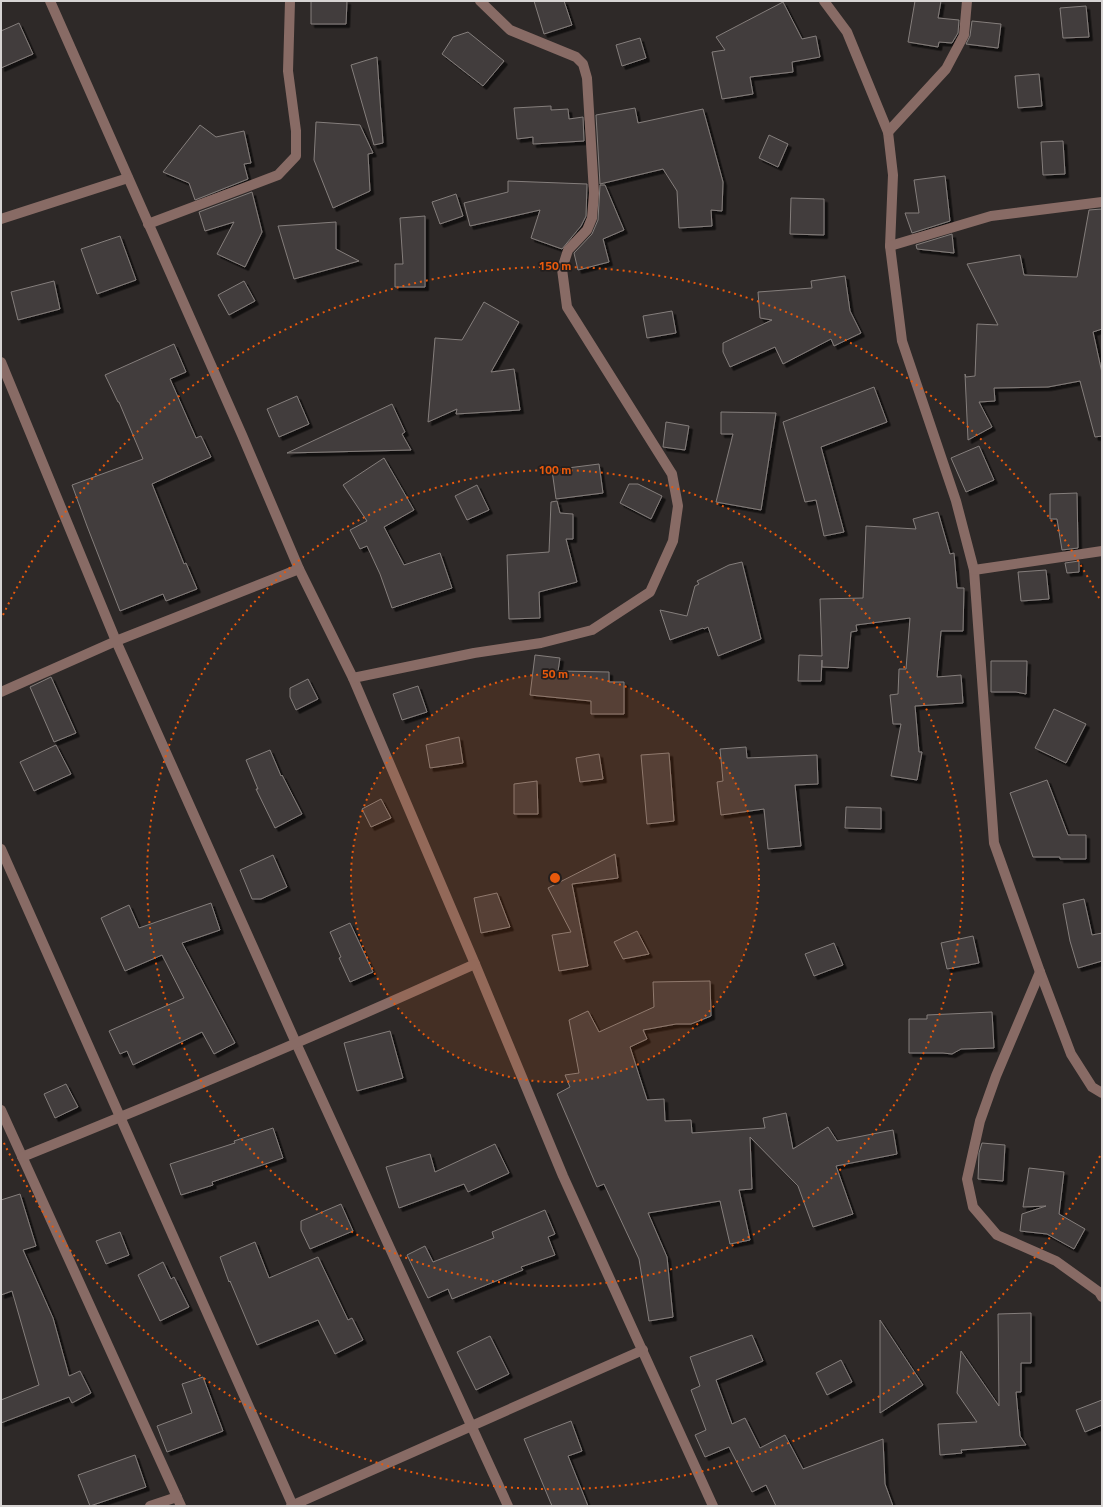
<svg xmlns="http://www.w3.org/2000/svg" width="1103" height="1507" viewBox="0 0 1103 1507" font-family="'Titillium Web',sans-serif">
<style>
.building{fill:#433d3c;stroke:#847e7c;filter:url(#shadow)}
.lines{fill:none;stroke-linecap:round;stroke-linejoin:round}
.minor{stroke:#886b65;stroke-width:10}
.ring{fill:none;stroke:#e8590c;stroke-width:2;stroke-dasharray:2 4}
.centre{fill:#e8590c;stroke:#241f1e;stroke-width:2}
.ring-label{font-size:12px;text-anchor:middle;font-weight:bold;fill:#e8590c;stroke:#241f1e;stroke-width:3.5;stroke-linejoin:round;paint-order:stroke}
</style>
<defs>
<filter id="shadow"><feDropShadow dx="3.5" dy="3.5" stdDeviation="0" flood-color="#0009"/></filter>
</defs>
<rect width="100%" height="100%" fill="#2e2928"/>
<!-- building -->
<g class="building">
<polygon points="311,1 347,1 346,24 311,24"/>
<polygon points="534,1 564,1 572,25 544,34"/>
<polygon points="915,1 941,1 938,18 959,20 958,33 952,43 939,42 938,47 908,42"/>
<polygon points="783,2 802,39 816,36 820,57 792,62 793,72 750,77 753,94 722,99 712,52 725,50 716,37"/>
<polygon points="1086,6 1089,37 1063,38 1060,8"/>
<polygon points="972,21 1001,24 998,48 966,44 970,36"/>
<polygon points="19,23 33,54 1,68 1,31"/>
<polygon points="468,32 504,61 483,86 442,54 453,37"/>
<polygon points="640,38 646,58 622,66 616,45"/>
<polygon points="377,57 383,143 374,145 351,65"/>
<polygon points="1039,74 1042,106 1018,108 1015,76"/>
<polygon points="551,106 551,110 568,109 569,119 583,117 584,141 533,144 533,137 517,139 514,108"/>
<polygon points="635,108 638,123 703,109 723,182 722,211 711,210 712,226 679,228 677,191 663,169 600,184 596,115"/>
<polygon points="316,122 360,125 373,153 368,154 370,191 333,208 314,160"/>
<polygon points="200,125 216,137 244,131 251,163 244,164 248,179 195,200 189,183 163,172"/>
<polygon points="769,135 788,144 778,167 759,158"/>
<polygon points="1063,141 1065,174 1043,175 1041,142"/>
<polygon points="945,176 950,221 912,233 905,213 919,213 914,180"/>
<polygon points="508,181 587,184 586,216 581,226 562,249 531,238 540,210 470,226 464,203 508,192"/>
<polygon points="600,185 605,185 624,230 603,239 609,262 578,270 574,253 592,234 598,220"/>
<polygon points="252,192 262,232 245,267 217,254 234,222 205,231 199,212"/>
<polygon points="456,194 463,216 440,224 432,202"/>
<polygon points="791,198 824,199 824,235 790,234"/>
<polygon points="1102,209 1102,329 1093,332 1102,373 1102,436 1095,437 1080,381 1048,387 994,388 995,401 979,402 992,427 968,440 965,374 966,377 975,376 977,324 998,325 967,264 1020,255 1024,275 1077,277 1089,210"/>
<polygon points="425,216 425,287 395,287 395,264 403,264 400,218"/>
<polygon points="336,222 336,249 359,261 294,279 278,226"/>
<polygon points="952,234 954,253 917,249 916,245"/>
<polygon points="120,236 136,280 97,294 81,249"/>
<polygon points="845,276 850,311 861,333 834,346 831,339 783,364 775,347 730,367 723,352 723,343 772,320 760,318 758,292 812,288 811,281"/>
<polygon points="54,281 60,309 18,320 11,292"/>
<polygon points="244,281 255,301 229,315 218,295"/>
<polygon points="484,302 519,322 491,372 514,369 520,410 456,414 457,409 428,422 435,338 462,340"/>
<polygon points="672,311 676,333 647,338 643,316"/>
<polygon points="174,344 186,372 170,379 196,438 201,436 211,457 152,484 184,564 186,563 197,589 166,601 163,594 120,611 87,526 72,485 143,459 119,402 118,402 105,375"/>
<polygon points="874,387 887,422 821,447 844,532 824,536 816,500 805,502 783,422"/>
<polygon points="297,396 309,424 279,437 267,409"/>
<polygon points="392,404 405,432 402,434 411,450 287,453"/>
<polygon points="721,412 776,413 761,510 716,502 733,434 721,434"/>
<polygon points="666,422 689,426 685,450 663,447"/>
<polygon points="979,446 994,480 966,492 951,458"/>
<polygon points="384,458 414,510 384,527 404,565 440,553 452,588 392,608 380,574 367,546 360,549 350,530 367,521 343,485"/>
<polygon points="599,464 603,493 556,499 552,470"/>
<polygon points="629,484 638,484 662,496 651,519 620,503"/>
<polygon points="477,485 489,510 467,520 455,496"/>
<polygon points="1077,493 1078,548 1062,550 1057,519 1050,519 1050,494"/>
<polygon points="557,501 560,513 573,514 573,539 566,539 577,582 539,592 540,618 509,619 507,555 549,552 551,502"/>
<polygon points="938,512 950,554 954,553 957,588 964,588 963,631 941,631 937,677 961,675 963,703 915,706 919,752 922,752 917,780 891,776 901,724 893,724 890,695 898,694 899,669 906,669 910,618 856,625 857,631 851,632 848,668 822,667 822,660 821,681 798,681 799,655 822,656 820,599 863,598 866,526 916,529 913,519"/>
<polygon points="1079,561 1079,572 1067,573 1065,563"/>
<polygon points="742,562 761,639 718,656 708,627 704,629 703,628 670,640 660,610 687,616 695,586 699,584 697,581 729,565"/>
<polygon points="1046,570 1049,599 1021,601 1018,572"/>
<polygon points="535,655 560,658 558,671 609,672 609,682 624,682 624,714 591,714 591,701 530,695"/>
<polygon points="991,661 1027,661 1026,694 1016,692 991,692"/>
<polygon points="51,677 76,733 54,742 30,687"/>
<polygon points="308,679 318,699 296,710 290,697 290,688"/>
<polygon points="418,686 427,712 402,720 393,694"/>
<polygon points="1054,709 1086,724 1066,763 1035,748"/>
<polygon points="459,737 463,763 430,768 426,745"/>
<polygon points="56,745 71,774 34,791 20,762"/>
<polygon points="746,747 747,758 817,755 818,784 795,785 801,846 768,849 764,809 721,815 717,782 723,781 720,749"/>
<polygon points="270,750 281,776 282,775 302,814 275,828 256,789 258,789 246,760"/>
<polygon points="669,753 674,821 647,824 641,755"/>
<polygon points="599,754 603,779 580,782 576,758"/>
<polygon points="1047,780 1068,835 1086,835 1086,859 1060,859 1060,857 1033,857 1010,793"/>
<polygon points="537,781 538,814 514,814 514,784"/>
<polygon points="381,799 391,818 371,827 362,809"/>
<polygon points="846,807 881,808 881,829 845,828"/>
<polygon points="615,854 618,878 572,884 588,966 559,971 552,935 571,932 548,888"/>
<polygon points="273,855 287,887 261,899 252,899 240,870"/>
<polygon points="497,893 510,927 481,933 474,898"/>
<polygon points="1084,899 1092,935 1102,933 1102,961 1078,968 1070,941 1063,904"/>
<polygon points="211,903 220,930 182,943 235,1043 214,1054 202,1032 133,1065 127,1051 120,1054 109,1031 184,998 162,955 125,971 101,918 129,905 139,928"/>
<polygon points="350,923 373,972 350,982 339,958 341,957 330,932"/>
<polygon points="637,931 649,954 623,959 614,942"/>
<polygon points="973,936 979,963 947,969 941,943"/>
<polygon points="834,943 843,965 814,976 805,954"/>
<polygon points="710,981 711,1016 691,1024 676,1024 643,1030 647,1039 630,1047 647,1100 664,1099 665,1121 691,1120 692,1133 765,1128 763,1118 786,1113 793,1149 828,1127 837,1141 893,1130 897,1154 836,1166 853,1214 813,1227 798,1186 750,1137 752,1189 739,1190 750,1240 730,1244 720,1201 648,1213 667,1257 673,1317 649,1321 639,1259 604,1184 597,1187 557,1094 570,1087 565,1075 579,1073 569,1020 588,1011 599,1032 654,1007 653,982"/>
<polygon points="992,1012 994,1048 961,1049 952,1054 943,1053 909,1053 909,1019 927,1019 927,1015"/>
<polygon points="390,1031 403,1078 357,1091 344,1043"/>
<polygon points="66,1084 78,1107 55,1118 44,1094"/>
<polygon points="273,1128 283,1158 212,1182 213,1185 181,1195 170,1164 235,1143 234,1141"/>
<polygon points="982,1143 1005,1145 1003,1181 978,1179 979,1153"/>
<polygon points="495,1144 509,1173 468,1192 464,1184 399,1208 386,1167 430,1154 435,1172"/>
<polygon points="1029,1168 1064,1172 1059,1214 1085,1229 1074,1249 1047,1234 1020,1231 1022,1214 1046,1206 1023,1207"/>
<polygon points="20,1194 36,1246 23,1250 53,1318 69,1376 80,1371 91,1393 72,1403 69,1397 1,1423 1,1400 39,1385 12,1291 1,1295 1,1200"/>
<polygon points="341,1204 353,1231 310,1249 301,1230 301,1221"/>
<polygon points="545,1210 555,1234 548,1237 555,1255 521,1267 523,1270 452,1299 448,1289 428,1298 407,1255 425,1246 433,1262 494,1238 492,1232"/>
<polygon points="120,1232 129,1255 106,1264 96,1241"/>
<polygon points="255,1242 269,1278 318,1257 348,1320 352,1318 363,1340 335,1354 318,1320 257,1345 230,1281 229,1282 220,1257"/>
<polygon points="163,1262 171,1279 174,1277 189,1307 160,1321 138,1275"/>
<polygon points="1031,1313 1031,1363 1021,1363 1021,1392 1016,1392 1020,1436 1026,1445 961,1450 962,1453 940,1455 938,1424 977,1422 957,1393 961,1351 999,1406 998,1314"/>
<polygon points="880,1320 923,1385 880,1413"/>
<polygon points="752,1335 763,1361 716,1380 732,1424 745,1418 760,1448 785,1435 803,1469 883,1439 885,1484 893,1506 776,1506 766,1485 752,1492 729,1447 705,1457 695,1435 706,1430 691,1390 700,1386 690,1357"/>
<polygon points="490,1336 509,1374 476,1390 457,1352"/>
<polygon points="841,1360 852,1382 827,1395 816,1373"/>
<polygon points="203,1377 223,1431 167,1452 157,1426 192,1413 182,1384"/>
<polygon points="1102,1400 1102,1425 1085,1432 1076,1410"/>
<polygon points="571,1421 582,1451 568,1456 588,1506 552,1506 524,1439"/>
<polygon points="135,1455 146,1487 90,1506 78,1475"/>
</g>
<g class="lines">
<!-- minor -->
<g class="minor">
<polyline points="50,1 242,435 299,569 353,678 475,964 563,1176 713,1506"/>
<polyline points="824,1 847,32 888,132 893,175 890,246 902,341 956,501 974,570 994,843 1040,972 1071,1054 1092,1087 1102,1093"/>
<polyline points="888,132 946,69 964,35 967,1"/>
<polyline points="1,219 128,178"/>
<polyline points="148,224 278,175 296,156 296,131 288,71 290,1"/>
<polyline points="890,246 991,216 1102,202"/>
<polyline points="1,362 116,641 296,1043 508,1506"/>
<polyline points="974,570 1102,551"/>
<polyline points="353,678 474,653 541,643 592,630 650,592 673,541 678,506 672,474 567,307 562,269 568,250 587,230 592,218 594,193 587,78 583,64 576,57 510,30 480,1"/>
<polyline points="1,692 116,641 299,569"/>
<polyline points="1,849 293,1506"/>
<polyline points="1040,972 996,1076 980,1121 967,1179 973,1207 997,1235 1056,1261 1099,1292 1102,1297"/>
<polyline points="1,1110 181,1506"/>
<path d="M22 1157C174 1096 325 1032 475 964"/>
<polyline points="150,1506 177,1497"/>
<polyline points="291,1506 643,1350"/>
</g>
</g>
<!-- distance rings -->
<circle cx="555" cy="878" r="204" fill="#e8590c" fill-opacity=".12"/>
<g class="ring">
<circle cx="555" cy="878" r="204"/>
<circle cx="555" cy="878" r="408"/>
<path d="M1100 1156A612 612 0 0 1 3 1141M3 615A612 612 0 0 1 1100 600"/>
</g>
<circle cx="555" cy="878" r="6" class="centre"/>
<g class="ring-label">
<text x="555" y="270">150 m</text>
<text x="555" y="474">100 m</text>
<text x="555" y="678">50 m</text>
</g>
<!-- border -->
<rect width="1103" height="1507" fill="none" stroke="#d7d4d3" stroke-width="4"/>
</svg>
